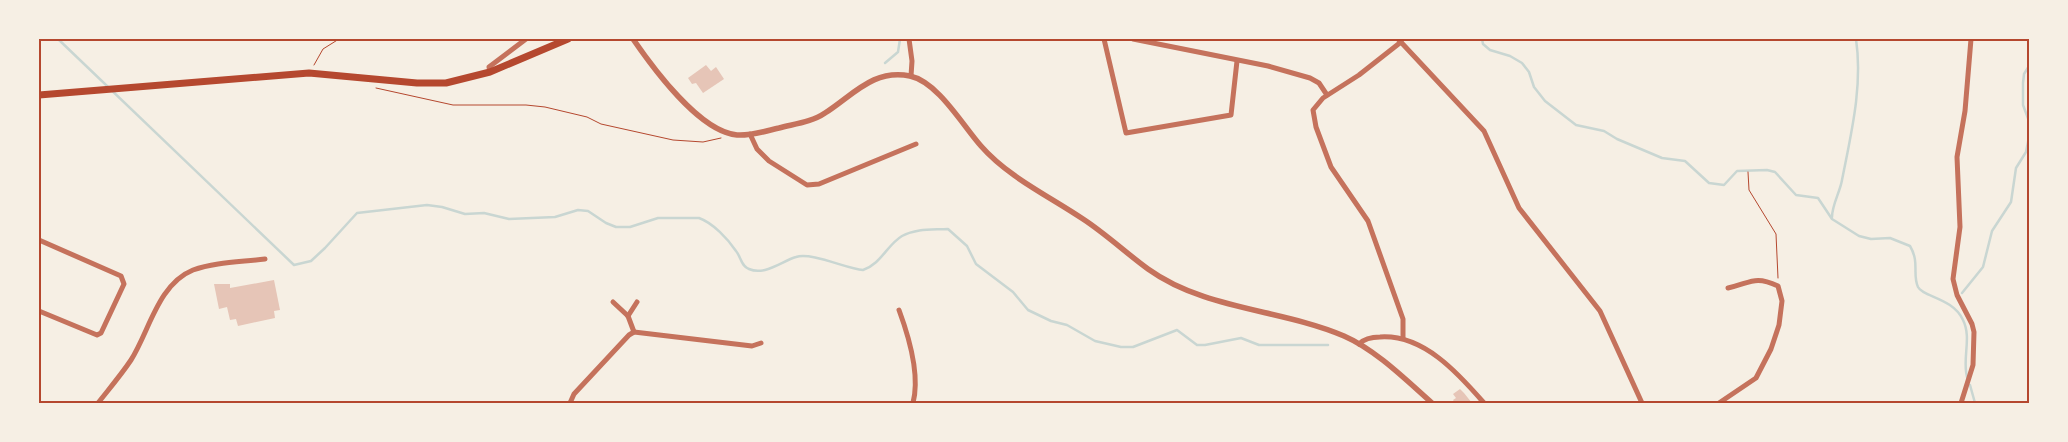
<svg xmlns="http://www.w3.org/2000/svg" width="2068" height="442" viewBox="0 0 2068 442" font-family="Cabin,sans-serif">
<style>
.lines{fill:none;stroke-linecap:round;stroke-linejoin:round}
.stream{stroke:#c9d6d2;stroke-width:2.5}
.building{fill:#e6c5b7}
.path{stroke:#b5482f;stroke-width:1}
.minor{stroke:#c5725c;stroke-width:5}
.tertiary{stroke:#c5725c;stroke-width:5.5}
.secondary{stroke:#b5482f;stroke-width:7}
.neatline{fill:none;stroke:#b5482f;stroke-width:2}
</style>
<rect width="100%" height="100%" fill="#f6efe4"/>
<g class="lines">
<!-- stream -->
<g class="stream">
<path d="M58 39 294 265 311 261 325 248 357 213 427 205 442 207 465 214 484 213 509 219 555 217 578 210 588 211 606 223 616 227H630L658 218H699C713 223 728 239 736 251 741 257 741 266 749 269 765 276 782 261 796 257 812 252 847 269 863 270 881 264 887 245 902 236 917 228 932 230 948 229L967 246 976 264 1013 292 1028 310 1051 321 1067 325 1095 341 1121 347H1133L1177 330 1197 345H1205L1241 338 1259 345H1328"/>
<path d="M1482 39 1483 44 1490 50 1510 56 1522 63 1529 72 1534 87 1545 101 1576 125 1604 131 1617 139 1662 158 1685 161 1709 183 1724 185 1737 171 1767 170 1775 172 1796 195 1818 198 1832 219 1859 236 1871 239 1890 238 1910 246C1920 263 1912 274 1918 287 1923 297 1953 298 1963 320 1972 338 1962 358 1967 377"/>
<polyline points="885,63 898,52 900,39"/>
<path d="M1832 217C1832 205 1840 192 1842 180 1851 134 1863 86 1856 39"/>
<polyline points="1962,293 1983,267 1992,231 2011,202 2016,168 2026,152 2029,137 2029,121 2023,105 2023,83 2024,74 2029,66"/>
<polyline points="1970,385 1975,403"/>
</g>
</g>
<!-- building -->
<g class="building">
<polygon points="706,65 711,71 716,67 724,79 703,93 696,83 692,84 688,78"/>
<polygon points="274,280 280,310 274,311 275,318 238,326 236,319 230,320 227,307 219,309 214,284 230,284 230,288"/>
<polygon points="1460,389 1464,393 1472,403 1455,403 1453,400 1456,398 1453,394"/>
</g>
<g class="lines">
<!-- path -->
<g class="path">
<polyline points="314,65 323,49 339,39"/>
<polyline points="376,88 453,105 526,105 545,107 587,117 601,124 673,140 703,142 721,138"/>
<polyline points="1748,172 1749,190 1776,234 1778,278"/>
</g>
<!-- minor -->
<g class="minor">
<polyline points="909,39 912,61 911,76"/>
<polyline points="1104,39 1126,133 1231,115 1237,61"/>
<polyline points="1133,39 1268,66 1310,78 1319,83 1327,95"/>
<polyline points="1398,39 1484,131 1519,208 1600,311 1642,403"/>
<polyline points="1401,42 1359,75 1323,98 1313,110 1316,127 1331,167 1368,221 1403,319 1403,338"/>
<polyline points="490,72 489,67 526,39"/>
<polyline points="750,134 757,149 769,161 807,185 819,184 916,144"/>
<polyline points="39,240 121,276 124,284 101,333 97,335 39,311"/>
<polyline points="613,302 628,316 634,332"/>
<path d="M899 310C909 337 920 376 913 403"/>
<polyline points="628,316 637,302"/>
<path d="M1359 344C1365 338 1372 337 1380 337 1423 334 1458 373 1484 403"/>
<path d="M98 403C109 389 121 375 131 360 149 332 158 284 193 270 215 262 242 262 265 259"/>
<polyline points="570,403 574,394 629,335 634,332 752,346 761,343"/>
<path d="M1719 403 1756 378 1771 349 1779 325 1782 301 1778 286C1754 275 1751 283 1728 288"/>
<polyline points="1961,403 1973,365 1974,332 1972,324 1957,295 1953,279 1960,227 1957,157 1965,111 1971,39"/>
</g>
<!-- tertiary -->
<path class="tertiary" d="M633 39C653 68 700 132 737 135 751 136 766 131 779 128 794 124 812 122 825 113 852 96 874 68 910 76 938 82 963 126 981 146 1008 177 1049 196 1083 219 1106 234 1126 253 1148 269 1205 310 1281 309 1344 336 1376 350 1406 380 1432 403"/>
<!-- secondary -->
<polyline class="secondary" points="39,95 309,73 417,83 446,83 490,72 568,39"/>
</g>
<!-- border -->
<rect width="2068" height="442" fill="none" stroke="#f6efe4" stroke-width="80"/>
<rect x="40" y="40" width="1988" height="362" class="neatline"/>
</svg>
